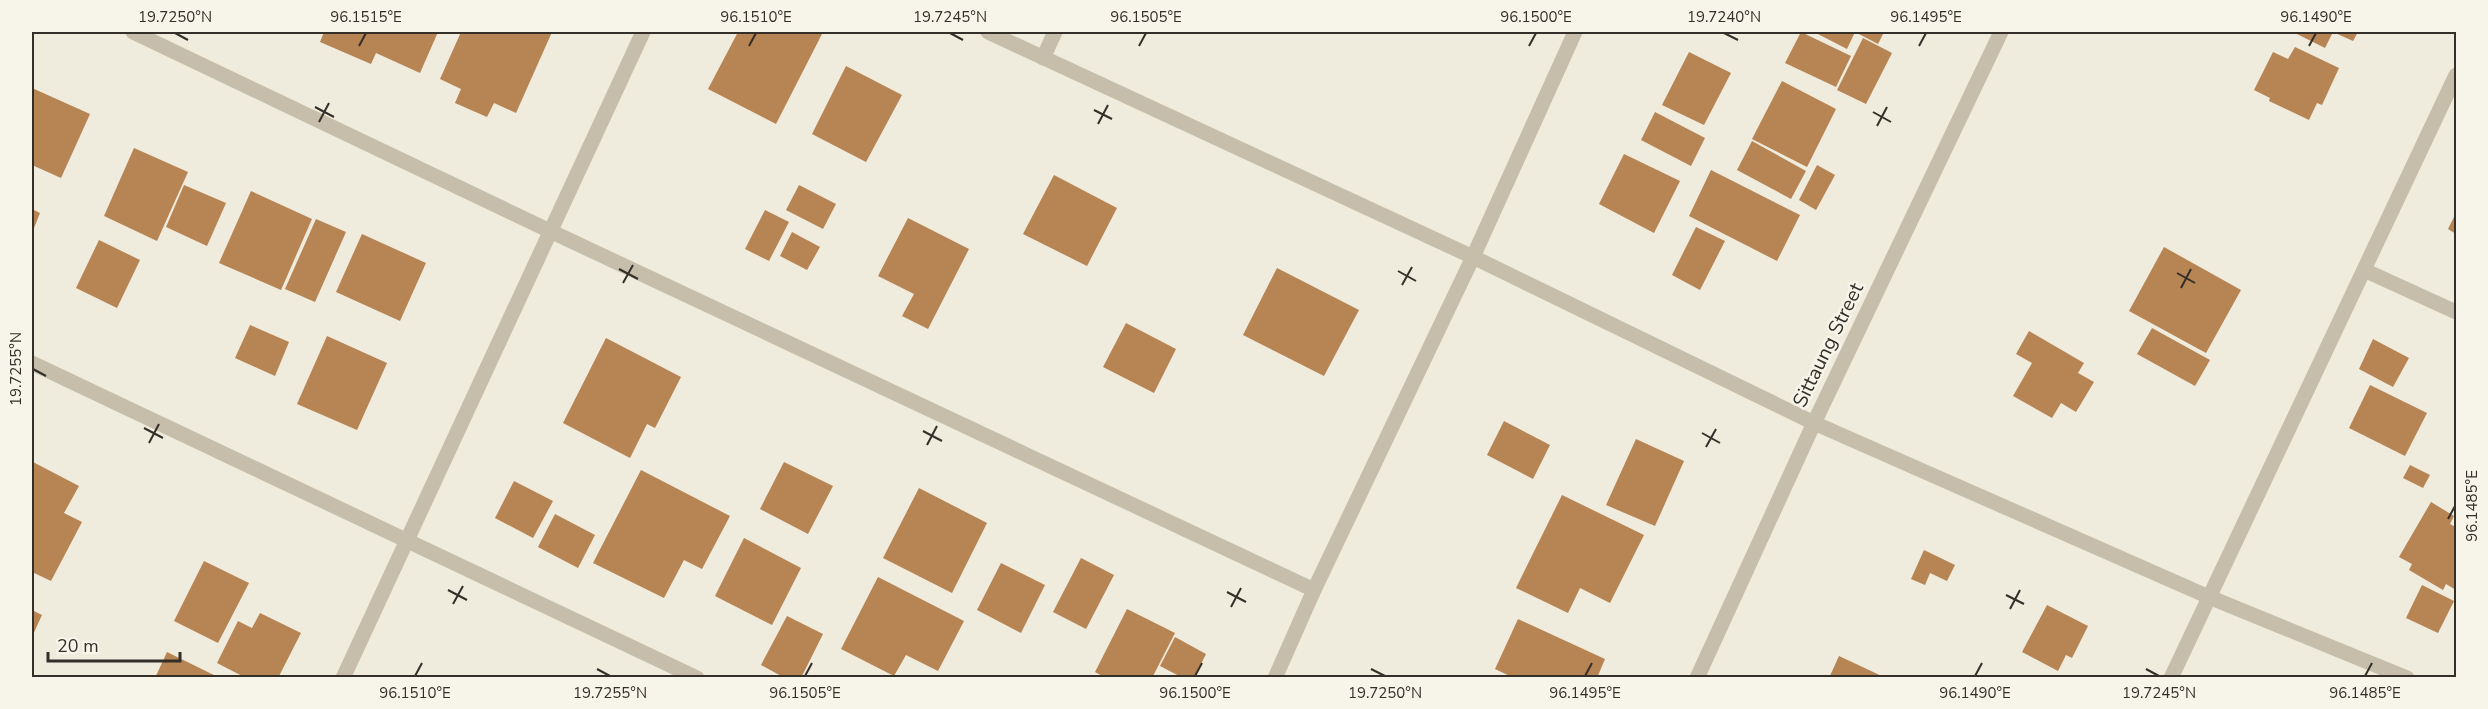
<svg xmlns="http://www.w3.org/2000/svg" width="2488" height="709" viewBox="0 0 2488 709" font-family="'Nunito Sans',sans-serif">
<style>
.building{fill:#b78453}
.lines{fill:none;stroke-linecap:round;stroke-linejoin:round}
.minor{stroke:#c6beaa;stroke-width:15}
.ticks{fill:none;stroke:#342f29;stroke-width:2}
.labels{text-anchor:middle;dominant-baseline:central;stroke-width:5;stroke-linejoin:round;paint-order:stroke}
.street-label{font-size:20px;fill:#342f29;stroke:#f7f4e9}
.neatline{fill:none;stroke:#342f29;stroke-width:2}
.ticks-label{font-size:15px;text-anchor:middle;fill:#342f29}
</style>
<rect width="100%" height="100%" fill="#efebdd"/>
<!-- building -->
<g class="building">
<polygon points="324,32 438,32 420,73 376,53 371,64 320,42"/>
<polygon points="461,32 552,32 516,113 494,103 487,117 455,103 461,89 440,79"/>
<polygon points="738,32 817,32 822,34 776,124 708,89"/>
<polygon points="1801,32 1851,56 1836,87 1785,63"/>
<polygon points="1814,32 1884,32 1878,44 1855,32 1847,49"/>
<polygon points="2293,32 2333,32 2325,48"/>
<polygon points="2333,32 2358,32 2353,41"/>
<polygon points="1863,38 1892,53 1866,104 1837,90"/>
<polygon points="2295,47 2339,68 2322,105 2317,103 2309,120 2269,101 2270,98 2254,90 2273,52 2288,59"/>
<polygon points="1689,52 1731,73 1704,125 1662,105"/>
<polygon points="846,66 902,95 866,162 812,134"/>
<polygon points="1782,81 1836,109 1807,167 1752,139"/>
<polygon points="32,88 90,114 61,178 32,165"/>
<polygon points="1655,112 1705,138 1691,166 1641,140"/>
<polygon points="1752,141 1806,171 1791,199 1737,170"/>
<polygon points="134,148 188,172 157,241 104,216"/>
<polygon points="1624,154 1680,181 1654,233 1599,204"/>
<polygon points="1817,165 1835,175 1816,210 1799,200"/>
<polygon points="1711,170 1800,215 1777,261 1689,216"/>
<polygon points="1054,175 1117,208 1087,266 1023,234"/>
<polygon points="184,185 226,203 207,246 166,227"/>
<polygon points="799,185 836,204 823,229 786,210"/>
<polygon points="251,191 312,219 281,290 219,263"/>
<polygon points="32,209 40,213 32,233"/>
<polygon points="765,210 789,222 769,261 745,249"/>
<polygon points="2456,213 2456,234 2448,229"/>
<polygon points="908,218 969,249 928,329 902,316 914,294 878,276"/>
<polygon points="316,219 346,232 315,302 285,289"/>
<polygon points="1696,227 1725,241 1700,290 1672,275"/>
<polygon points="792,232 820,247 807,270 780,256"/>
<polygon points="362,234 426,263 400,321 336,292"/>
<polygon points="99,240 140,260 117,308 76,288"/>
<polygon points="2164,247 2241,290 2206,353 2129,311"/>
<polygon points="1277,268 1359,310 1324,376 1243,335"/>
<polygon points="1126,323 1176,349 1154,393 1103,367"/>
<polygon points="250,325 289,342 275,376 235,358"/>
<polygon points="2152,328 2210,360 2195,386 2137,354"/>
<polygon points="2029,331 2084,363 2078,373 2094,382 2076,412 2061,403 2052,418 2013,396 2032,363 2016,354"/>
<polygon points="327,336 387,363 357,430 297,404"/>
<polygon points="606,338 681,377 655,428 647,424 630,458 563,423"/>
<polygon points="2373,339 2409,358 2393,387 2359,369"/>
<polygon points="2370,385 2427,413 2405,456 2349,428"/>
<polygon points="1504,421 1550,445 1533,479 1487,455"/>
<polygon points="1636,439 1684,461 1655,526 1606,505"/>
<polygon points="33,462 79,486 64,513 82,522 51,581 32,572"/>
<polygon points="784,462 833,486 808,534 760,509"/>
<polygon points="2410,465 2430,475 2423,488 2403,478"/>
<polygon points="641,470 730,516 702,569 684,560 664,598 593,563"/>
<polygon points="514,481 553,501 533,538 495,518"/>
<polygon points="919,488 987,523 952,593 883,558"/>
<polygon points="1562,495 1644,535 1610,603 1580,588 1568,613 1516,588"/>
<polygon points="2431,502 2454,516 2450,524 2456,527 2456,590 2446,584 2443,590 2409,570 2412,564 2399,557"/>
<polygon points="555,514 595,535 578,568 538,547"/>
<polygon points="744,538 801,568 772,625 715,596"/>
<polygon points="1924,550 1955,565 1947,581 1930,573 1925,585 1911,579"/>
<polygon points="1081,558 1114,575 1086,629 1053,612"/>
<polygon points="204,561 249,583 218,643 174,621"/>
<polygon points="1001,563 1045,585 1021,633 977,610"/>
<polygon points="878,577 964,621 938,671 906,655 894,676 841,649"/>
<polygon points="2422,585 2454,601 2438,633 2406,618"/>
<polygon points="2047,605 2088,626 2072,658 2066,655 2058,671 2022,652"/>
<polygon points="1127,609 1175,633 1152,678 1106,678 1095,672"/>
<polygon points="32,610 42,615 32,637"/>
<polygon points="260,613 301,633 278,678 246,678 217,663 238,621 252,628"/>
<polygon points="787,616 823,634 801,678 785,678 761,665"/>
<polygon points="1518,619 1605,659 1597,678 1514,678 1495,669"/>
<polygon points="1175,637 1206,654 1194,678 1183,678 1160,666"/>
<polygon points="167,652 220,678 155,678"/>
<polygon points="1839,656 1886,678 1829,678"/>
</g>
<g class="lines">
<!-- minor -->
<g class="minor">
<polyline points="133,32 550,231 1314,590"/>
<polyline points="988,32 1473,257 1814,423 2209,597 2407,678"/>
<polyline points="1043,58 1055,32"/>
<polyline points="2364,270 2456,312"/>
<polyline points="32,363 697,678"/>
<polyline points="343,678 643,32"/>
<polyline points="1275,678 1314,590 1473,257 1575,32"/>
<polyline points="1697,678 1814,423 2001,32"/>
<polyline points="2171,678 2456,75"/>
</g>
</g>
<!-- ticks -->
<path class="ticks" d="M175 33 188 40M950 33 963 40M1724 33 1738 40M359 46 366 33M749 46 756 33M1139 46 1146 33M1529 46 1536 33M1919 46 1926 33M2309 46 2316 33M315 107 334 117M1094 110 1112 119M1873 112 1891 122M319 122 329 103M1098 124 1108 105M1877 126 1887 107M619 269 638 279M1398 271 1416 281M2177 273 2195 283M623 283 633 265M1402 285 1412 267M2181 288 2191 269M33 369 46 376M144 428 163 438M923 431 942 441M1702 433 1720 443M149 443 159 424M927 445 937 426M1706 447 1716 429M2448 519 2455 506M448 590 467 600M1227 592 1246 602M2006 595 2024 604M453 604 463 586M1231 607 1241 588M2010 609 2020 590M597 669 610 676M1371 669 1385 676M2146 669 2159 676M415 676 422 663M805 676 812 663M1195 676 1202 663M1585 676 1592 663M1975 676 1982 663M2365 676 2372 663"/>
<g class="labels">
<!-- street labels -->
<g class="street-label">
<text transform="translate(1828 345) rotate(-64)">Sittaung Street</text>
</g>
</g>
<!-- border -->
<rect width="2488" height="709" fill="none" stroke="#f7f4e9" stroke-width="66"/>
<!-- scale -->
<path d="M48 652v9h132v-9" fill="none" stroke="#342f29" stroke-width="3"/>
<text x="57" y="652" font-size="18" fill="#342f29" stroke="#f7f4e9" stroke-width="4.5" paint-order="stroke">20 m</text>
<rect x="33" y="33" width="2422" height="643" class="neatline"/>
<g class="ticks-label">
<text x="175" y="22">19.7250°N</text>
<text x="366" y="22">96.1515°E</text>
<text x="756" y="22">96.1510°E</text>
<text x="950" y="22">19.7245°N</text>
<text x="1146" y="22">96.1505°E</text>
<text x="1536" y="22">96.1500°E</text>
<text x="1724" y="22">19.7240°N</text>
<text x="1926" y="22">96.1495°E</text>
<text x="2316" y="22">96.1490°E</text>
<text transform="translate(16 369) rotate(-90)" y="5">19.7255°N</text>
<text transform="translate(2472 506) rotate(-90)" y="5">96.1485°E</text>
<text x="415" y="698">96.1510°E</text>
<text x="610" y="698">19.7255°N</text>
<text x="805" y="698">96.1505°E</text>
<text x="1195" y="698">96.1500°E</text>
<text x="1385" y="698">19.7250°N</text>
<text x="1585" y="698">96.1495°E</text>
<text x="1975" y="698">96.1490°E</text>
<text x="2159" y="698">19.7245°N</text>
<text x="2365" y="698">96.1485°E</text>
</g>
</svg>
